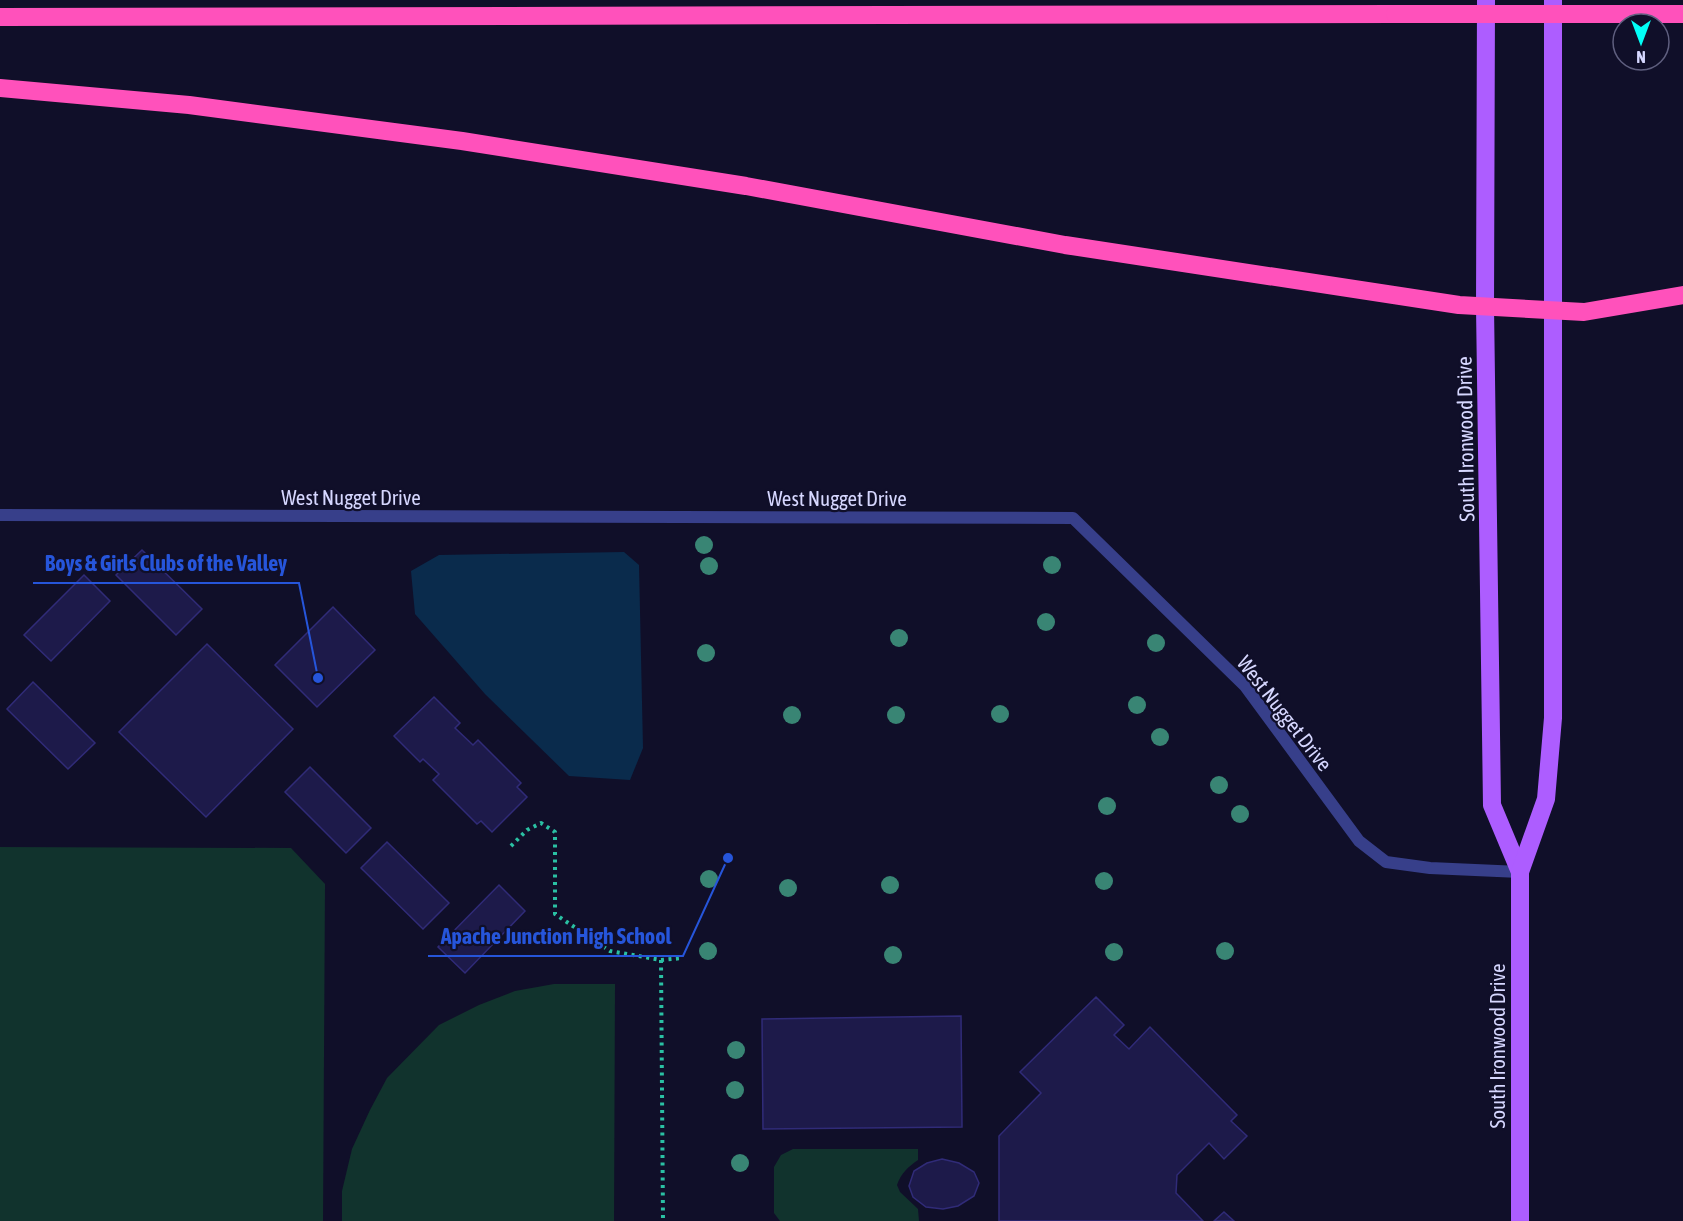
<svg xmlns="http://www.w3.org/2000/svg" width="1683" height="1221" viewBox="0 0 1683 1221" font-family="'Asap Condensed',sans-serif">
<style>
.green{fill:#11332d}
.water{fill:#0a2b4c}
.building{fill:#1d1a4a;stroke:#302b78;stroke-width:1.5}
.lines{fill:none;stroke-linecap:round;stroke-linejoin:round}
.path{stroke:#2ac0a3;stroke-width:4;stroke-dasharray:3 4.5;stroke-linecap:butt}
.lane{stroke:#373f8a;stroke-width:12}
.primary{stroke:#ad5dff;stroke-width:18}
.highway{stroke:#ff51bb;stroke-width:18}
.highway-bridge{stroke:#ff51bb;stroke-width:18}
.tree{fill:#398574}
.labels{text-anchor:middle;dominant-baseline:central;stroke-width:4.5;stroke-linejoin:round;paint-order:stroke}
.street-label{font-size:21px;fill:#d6d7ff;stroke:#100f29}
.leader{fill:none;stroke:#2655da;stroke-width:2}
.callout-dot{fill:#2655da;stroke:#100f29;stroke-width:2}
.callout-label{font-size:22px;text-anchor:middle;font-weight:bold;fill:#2655da;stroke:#100f29;stroke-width:4.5;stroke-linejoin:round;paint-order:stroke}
</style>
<rect width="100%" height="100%" fill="#100f29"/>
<!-- green -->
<g class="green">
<polygon points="0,847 291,848 325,884 323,1221 0,1221"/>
<polygon points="554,984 615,984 614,1221 342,1221 342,1191 352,1149 370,1110 387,1078 439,1025 479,1005 515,991"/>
<path d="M793 1149H918V1160C908 1167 901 1173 897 1185L900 1192 918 1209 919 1221H780L774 1213V1167L781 1155Z"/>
</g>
<!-- water -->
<polygon class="water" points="624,552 639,565 643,748 630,780 569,776 485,694 415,614 411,571 439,555"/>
<!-- building -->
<g class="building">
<polygon points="142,550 202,609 176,635 116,575"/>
<polygon points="84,575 110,601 51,661 24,635"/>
<polygon points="333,607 375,650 317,707 275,665"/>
<polygon points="207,644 293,729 206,817 119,732"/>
<polygon points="33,682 95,743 68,769 7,709"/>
<polygon points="434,697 460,723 455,728 473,745 478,740 521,783 517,787 527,797 492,832 481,821 477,824 433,780 439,774 423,759 420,762 394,736"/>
<polygon points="310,767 371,828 346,853 285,792"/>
<polygon points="387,842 449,903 423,929 361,868"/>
<polygon points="499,885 525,911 465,973 438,947"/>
<polygon points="1096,997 1124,1025 1114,1035 1129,1049 1150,1027 1237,1115 1231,1121 1247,1136 1224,1159 1209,1143 1177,1175 1176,1193 1203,1221 999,1221 999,1136 1041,1093 1020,1072"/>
<polygon points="961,1016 962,1127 763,1129 762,1019"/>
<polygon points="942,1159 959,1163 974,1172 979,1183 974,1196 958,1206 943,1209 926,1207 913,1197 909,1186 914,1171 927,1163"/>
<polygon points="1224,1212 1234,1221 1214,1221"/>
</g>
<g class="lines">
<!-- path -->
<g class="path">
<polyline points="511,846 527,830 541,823 555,832 555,914 610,951 661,960 683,958"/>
<polyline points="661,960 663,1221"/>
</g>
<!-- lane -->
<polyline class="lane" points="0,515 1073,518 1245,686 1359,841 1386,862 1430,868 1520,872"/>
<!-- primary -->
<g class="primary">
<polyline points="1486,0 1485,307 1492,805 1520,872"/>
<polyline points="1520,1221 1520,872 1546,799 1553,718 1553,0"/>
</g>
<!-- highway -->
<g class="highway">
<polyline points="1646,14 1683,14"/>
<polyline points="0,17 1395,14"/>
<polyline points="0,88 189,105 462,141 746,186 1065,245 1459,305 1584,312 1683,295"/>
</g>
<!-- highway-bridge -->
<polyline class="highway-bridge" points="1395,14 1646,14"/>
</g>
<!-- trees -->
<g class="tree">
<circle cx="704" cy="545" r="9"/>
<circle cx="1052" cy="565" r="9"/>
<circle cx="709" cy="566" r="9"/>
<circle cx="1046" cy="622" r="9"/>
<circle cx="899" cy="638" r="9"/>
<circle cx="1156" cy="643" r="9"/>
<circle cx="706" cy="653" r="9"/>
<circle cx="1137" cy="705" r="9"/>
<circle cx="1000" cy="714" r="9"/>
<circle cx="792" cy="715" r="9"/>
<circle cx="896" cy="715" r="9"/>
<circle cx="1160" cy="737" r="9"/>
<circle cx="1219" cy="785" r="9"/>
<circle cx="1107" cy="806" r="9"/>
<circle cx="1240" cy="814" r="9"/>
<circle cx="709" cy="879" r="9"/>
<circle cx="1104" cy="881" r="9"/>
<circle cx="890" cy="885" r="9"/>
<circle cx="788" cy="888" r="9"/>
<circle cx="708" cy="951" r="9"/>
<circle cx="1225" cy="951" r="9"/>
<circle cx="1114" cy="952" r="9"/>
<circle cx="893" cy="955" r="9"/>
<circle cx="736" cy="1050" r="9"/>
<circle cx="735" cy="1090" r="9"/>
<circle cx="740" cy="1163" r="9"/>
</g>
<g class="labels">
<!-- street labels -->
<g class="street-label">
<text transform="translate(1465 439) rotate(-91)">South Ironwood Drive</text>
<text x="351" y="497">West Nugget Drive</text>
<text x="837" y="498">West Nugget Drive</text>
<text transform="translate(1285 713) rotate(52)">West Nugget Drive</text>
<text transform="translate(1497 1046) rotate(-90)">South Ironwood Drive</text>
</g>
</g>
<!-- callouts -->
<path class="leader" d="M318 678L299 583H33M728 858L683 956H428"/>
<g class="callout-dot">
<circle cx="318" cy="678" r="6"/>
<circle cx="728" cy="858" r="6"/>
</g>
<g class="callout-label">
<text x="166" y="571">Boys &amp; Girls Clubs of the Valley</text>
<text x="556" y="944">Apache Junction High School</text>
</g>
<!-- north arrow -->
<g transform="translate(1641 42) rotate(180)"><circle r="28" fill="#100f29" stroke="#5f5f7f" stroke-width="1.5"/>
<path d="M0-4.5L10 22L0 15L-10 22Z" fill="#02fff7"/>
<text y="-9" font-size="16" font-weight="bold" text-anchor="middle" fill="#d6d7ff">N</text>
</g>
</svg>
